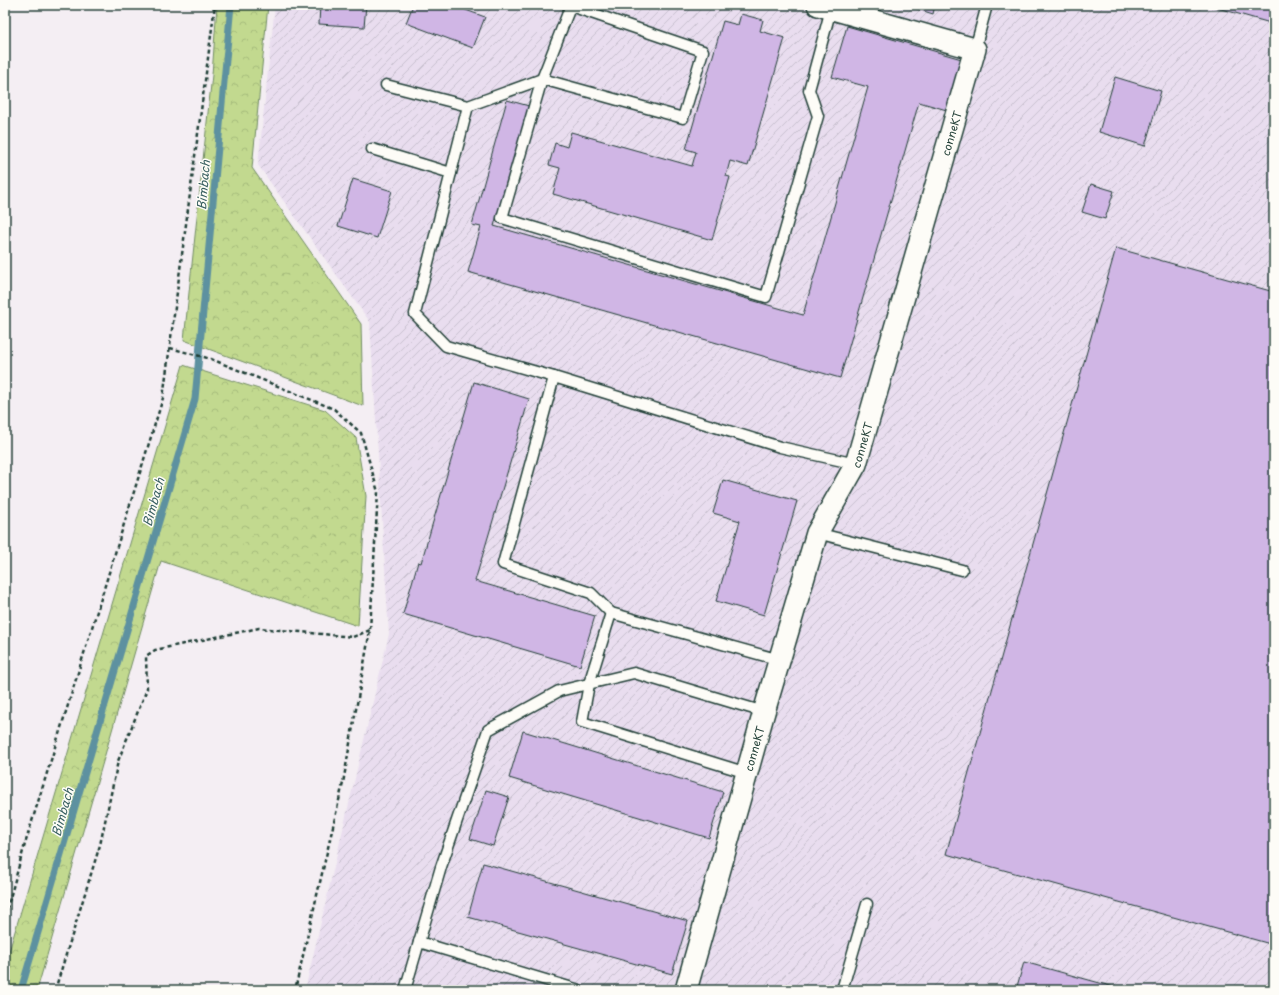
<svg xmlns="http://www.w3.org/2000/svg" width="1279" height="995" viewBox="0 0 1279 995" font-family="'Playpen Sans',sans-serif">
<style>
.industrial{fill:url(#industrial-furrows)}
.forest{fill:url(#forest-crowns);stroke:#708b62}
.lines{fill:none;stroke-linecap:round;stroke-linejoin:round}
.stream{stroke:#5d91a0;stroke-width:7}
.building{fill:#d0b6e5;stroke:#1f3d34}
.lane-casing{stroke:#1f3d34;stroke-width:13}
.street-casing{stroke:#1f3d34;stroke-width:24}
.path{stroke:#1f3d34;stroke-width:2.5;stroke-dasharray:4 3;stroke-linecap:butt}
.lane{stroke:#fdfcf7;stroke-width:10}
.street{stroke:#fdfcf7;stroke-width:21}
.labels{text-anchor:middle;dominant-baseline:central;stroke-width:3;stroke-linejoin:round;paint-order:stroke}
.street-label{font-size:11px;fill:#1f3d34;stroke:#fdfcf7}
.water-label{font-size:12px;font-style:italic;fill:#396061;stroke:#fdfcf7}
</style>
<defs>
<pattern id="industrial-furrows" width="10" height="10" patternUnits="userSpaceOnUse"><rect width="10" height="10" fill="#e9ddef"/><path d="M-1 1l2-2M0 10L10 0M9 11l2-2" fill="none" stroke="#c7bfce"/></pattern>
<pattern id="forest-crowns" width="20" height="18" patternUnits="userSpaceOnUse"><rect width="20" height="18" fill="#c2d98f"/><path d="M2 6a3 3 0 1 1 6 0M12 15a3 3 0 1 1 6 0" fill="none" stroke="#a6bb7c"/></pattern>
</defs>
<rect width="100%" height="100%" fill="#f4eef3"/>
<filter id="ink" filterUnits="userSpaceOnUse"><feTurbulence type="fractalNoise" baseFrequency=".025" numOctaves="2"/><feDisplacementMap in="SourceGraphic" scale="8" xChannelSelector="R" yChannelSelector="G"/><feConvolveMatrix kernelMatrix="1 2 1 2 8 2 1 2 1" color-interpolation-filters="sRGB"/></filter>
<g filter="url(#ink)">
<!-- industrial -->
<polygon class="industrial" points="275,5 1274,5 1274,990 305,990 389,634 370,322 258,165"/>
<!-- forest -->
<g class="forest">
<polygon points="217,5 268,5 252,168 361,324 363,406 184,340 212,75"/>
<polygon points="183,365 325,410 356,438 366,496 358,626 161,561 37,990 5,990 5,965"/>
</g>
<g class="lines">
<!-- stream -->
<polyline class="stream" points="21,990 195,399 231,5"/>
</g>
<!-- building -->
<g class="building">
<polygon points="320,5 366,5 364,27 319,24"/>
<polygon points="413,5 452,5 485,17 473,48 406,23"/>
<polygon points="905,5 935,5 933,14"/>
<polygon points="1207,5 1274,5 1274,24"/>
<polygon points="741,14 763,20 760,31 785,38 748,166 730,161 726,176 730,177 712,240 553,194 560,168 549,165 555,143 567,147 571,132 692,166 696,152 686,149 723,21 738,25"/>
<polygon points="847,26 965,60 950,111 919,102 840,378 468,272 481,227 472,225 507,100 529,106 494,226 803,315 868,87 832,77"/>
<polygon points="1115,77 1161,91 1145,146 1099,132"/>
<polygon points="353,179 392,191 377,238 338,226"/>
<polygon points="1091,184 1114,191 1105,219 1082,212"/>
<polygon points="1116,248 1274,292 1274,945 946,854"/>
<polygon points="474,382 529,399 475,581 595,616 580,666 403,614 418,562 421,563"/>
<polygon points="723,480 797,501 764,615 716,601 740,521 713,513"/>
<polygon points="523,731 723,792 709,838 509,778"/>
<polygon points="486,790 509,797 493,846 470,839"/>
<polygon points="483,863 688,921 672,974 468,917"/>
<polygon points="1024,962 1125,990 1016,990"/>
</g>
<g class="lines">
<defs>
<g id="lane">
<polyline points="571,5 542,79 502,218 766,297 818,116 809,90 831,9"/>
<polyline points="571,6 703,51 683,118 542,79 468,106 415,314 446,346 554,377 780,447 856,464"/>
<polyline points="975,49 987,5"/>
<polyline points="386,85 468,106"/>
<polyline points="372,149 451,173"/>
<polyline points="554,377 503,564 591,593 611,613"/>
<polyline points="817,533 962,570"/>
<polyline points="747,773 582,722 589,684 611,613 780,660"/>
<polyline points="419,942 579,990"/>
<polyline points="405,990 441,867 488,730 559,691 634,673 764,712"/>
<polyline points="842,990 867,904"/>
</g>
<g id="street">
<path id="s1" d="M686 990 764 712 817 533 856 464 975 49 818 5"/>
</g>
</defs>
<!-- lane casing -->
<use href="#lane" class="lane-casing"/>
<!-- street casing -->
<use href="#street" class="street-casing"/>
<!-- path -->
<g class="path">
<polyline points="170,348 211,359 334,409 361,433 378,492 370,630 343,783 295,990"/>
<polyline points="5,916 25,844 163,398 215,5"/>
<polyline points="55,990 100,845 118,761 147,689 146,656 155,650 259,628 353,637 370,630"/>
</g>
<!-- lane -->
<use href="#lane" class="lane"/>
<!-- street -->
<use href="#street" class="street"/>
</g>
</g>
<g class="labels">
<!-- street labels -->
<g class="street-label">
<text stroke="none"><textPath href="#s1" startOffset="899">conneKT</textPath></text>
<text stroke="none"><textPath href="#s1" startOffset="575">conneKT</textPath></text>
<text stroke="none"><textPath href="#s1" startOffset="251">conneKT</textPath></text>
</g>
<!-- water labels -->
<g class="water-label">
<text transform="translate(203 185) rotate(-85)">Bimbach</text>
<text transform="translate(153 502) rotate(-74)">Bimbach</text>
<text transform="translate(62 812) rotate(-74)">Bimbach</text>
</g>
</g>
<!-- margin -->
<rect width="1279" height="995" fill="none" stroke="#fdfcf7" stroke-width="20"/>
<rect x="10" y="10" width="1259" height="975" fill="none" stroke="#1f3d34" stroke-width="1.5" filter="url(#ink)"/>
</svg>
